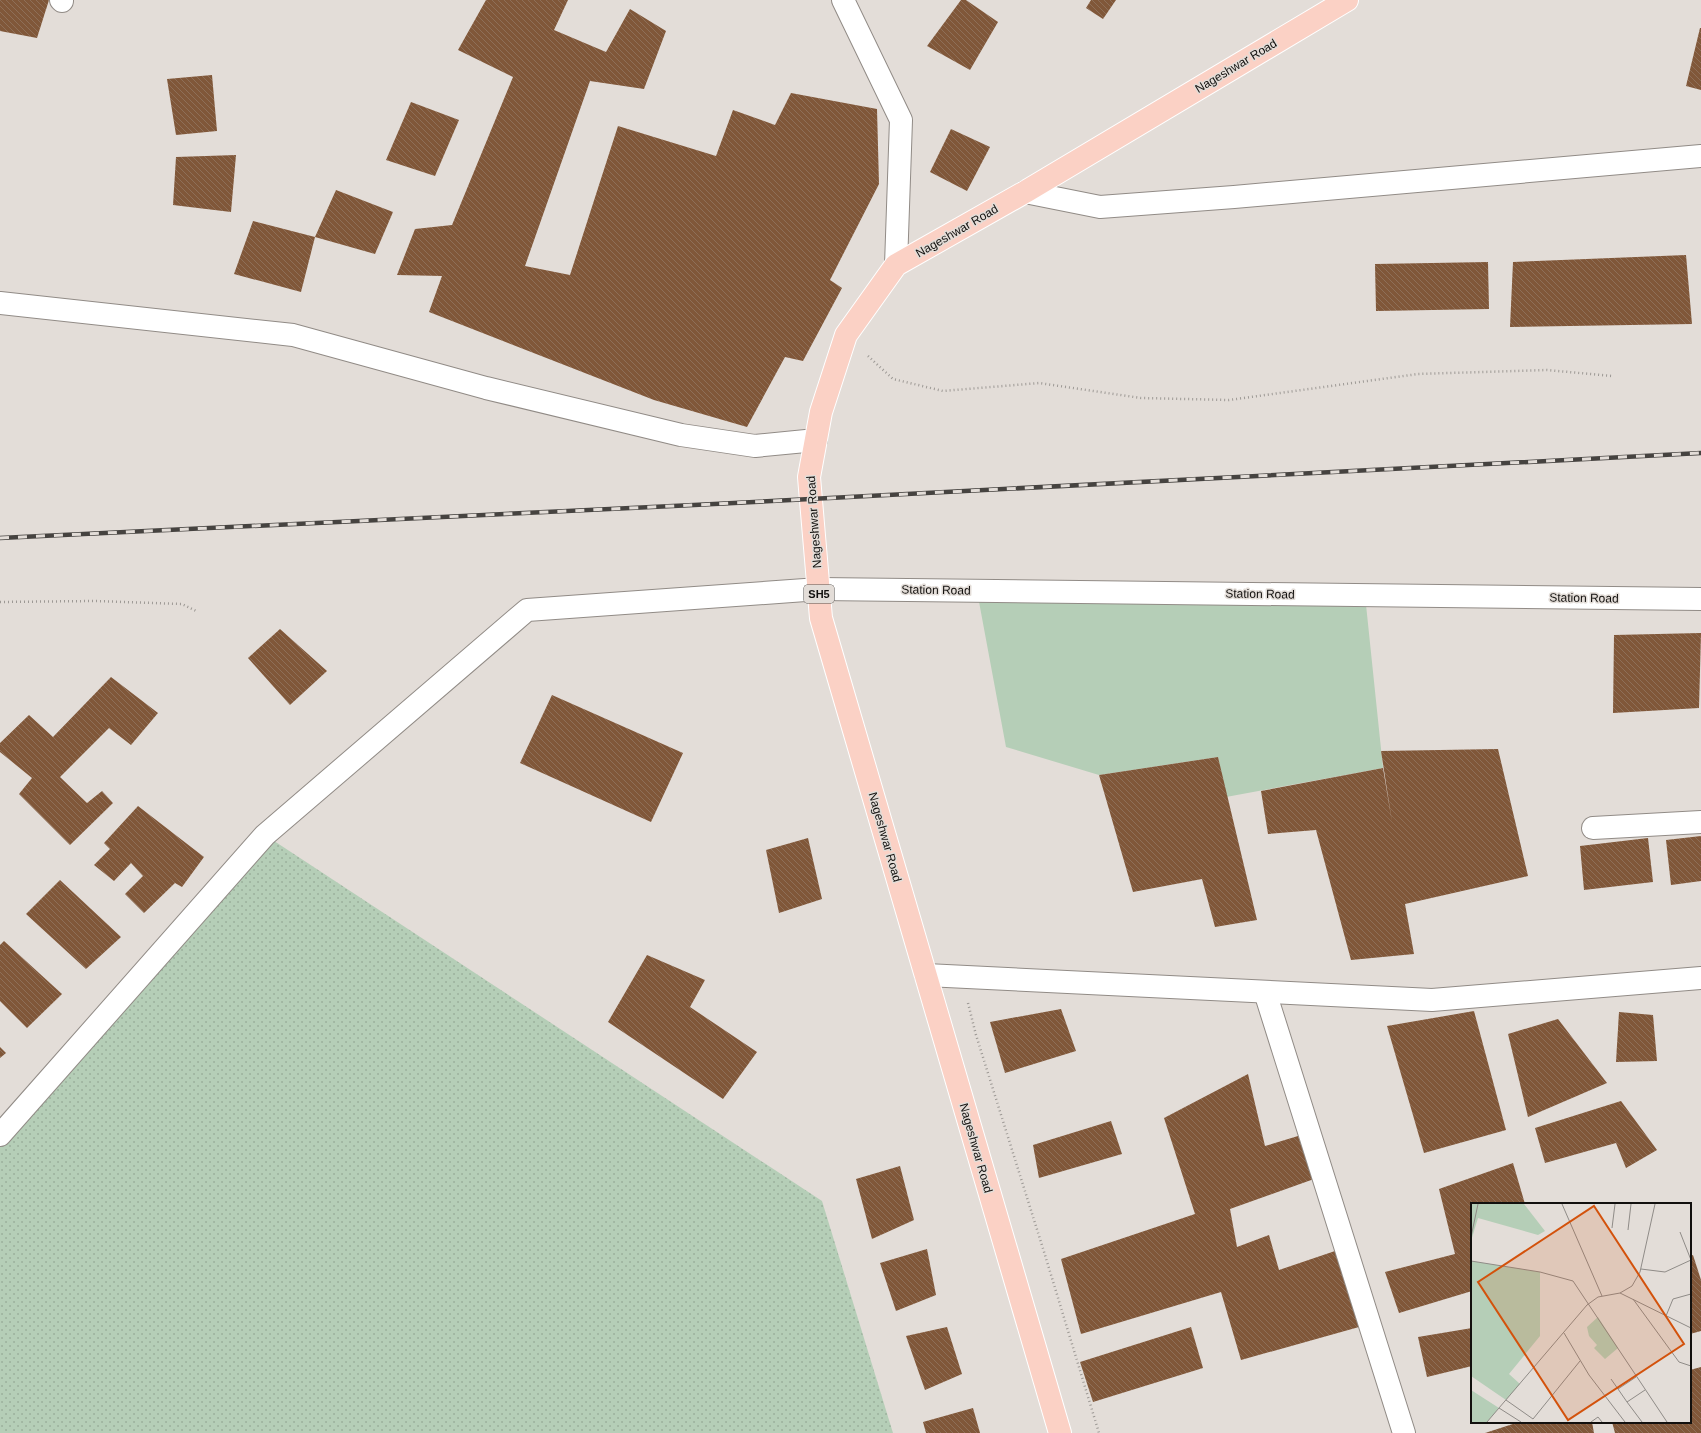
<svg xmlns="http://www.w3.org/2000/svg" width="1701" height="1433" viewBox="0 0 1701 1433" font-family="Arial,sans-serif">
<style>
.grass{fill:url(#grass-dots)}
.park{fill:#b5ceb7}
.building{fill:url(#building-back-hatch)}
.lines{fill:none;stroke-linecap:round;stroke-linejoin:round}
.street-casing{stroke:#918b86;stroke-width:24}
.secondary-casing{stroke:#918b86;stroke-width:24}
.primary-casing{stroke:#fff;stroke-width:24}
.path{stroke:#9d9995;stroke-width:2.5;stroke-dasharray:1 3;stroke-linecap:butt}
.street{stroke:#fff;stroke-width:22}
.secondary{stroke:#fff;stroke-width:22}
.primary{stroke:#fbd1c5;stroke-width:22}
.rail-casing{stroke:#464340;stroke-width:4.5}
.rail{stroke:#e3ddd8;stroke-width:3;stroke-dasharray:9;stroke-linecap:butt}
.labels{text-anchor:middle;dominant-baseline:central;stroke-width:3;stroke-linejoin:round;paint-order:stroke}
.shield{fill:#e3ddd8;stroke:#514e4b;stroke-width:1}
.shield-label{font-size:11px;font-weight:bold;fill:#12100e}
.street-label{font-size:12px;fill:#12100e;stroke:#e3ddd8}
.inset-road{fill:none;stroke:#8f8b87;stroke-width:1}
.view{fill:#d3520c;fill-opacity:0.15;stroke:#d3520c;stroke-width:2}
.inset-edge{fill:none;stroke:#12100e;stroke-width:2}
</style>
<defs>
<pattern id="grass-dots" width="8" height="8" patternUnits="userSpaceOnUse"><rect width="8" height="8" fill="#b5ceb7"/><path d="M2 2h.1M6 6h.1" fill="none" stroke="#9bb09c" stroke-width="1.8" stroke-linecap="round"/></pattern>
<pattern id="building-back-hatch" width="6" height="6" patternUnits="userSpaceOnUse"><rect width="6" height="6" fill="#805739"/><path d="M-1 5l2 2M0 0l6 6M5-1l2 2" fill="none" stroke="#8e6f58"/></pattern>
</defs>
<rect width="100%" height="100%" fill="#e3ddd8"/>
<!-- grass -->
<polygon class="grass" points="265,835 822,1201 893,1433 0,1433 0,1135"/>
<!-- park -->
<polygon class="park" points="977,591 1365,595 1383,768 1226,797 1218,757 1099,775 1006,747"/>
<!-- building -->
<g class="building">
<polygon points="0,0 49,0 37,38 0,31"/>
<polygon points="486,0 568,0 554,30 606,52 630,9 666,31 644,89 590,81 525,266 570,275 618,126 716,156 733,110 775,125 791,93 877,109 879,184 830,280 842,288 803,361 785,357 747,427 654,400 429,312 442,276 397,275 415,229 452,225 513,77 458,50"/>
<polygon points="961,0 966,0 998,22 970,70 927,46"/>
<polygon points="1091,0 1116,0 1103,19 1086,8"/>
<polygon points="1700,28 1701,28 1701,90 1686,86"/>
<polygon points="212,75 217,131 176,135 167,79"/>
<polygon points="411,102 459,120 435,176 386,160"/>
<polygon points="951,129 990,147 967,191 930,172"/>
<polygon points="236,155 231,212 173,205 176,157"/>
<polygon points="336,190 393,212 375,254 315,237"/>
<polygon points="253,221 315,237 301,292 234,274"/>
<polygon points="1686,255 1692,324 1510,327 1513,262"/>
<polygon points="1488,262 1489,309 1376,311 1375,264"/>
<polygon points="280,629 327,671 290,705 248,658"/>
<polygon points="1701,633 1699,708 1613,713 1614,635"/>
<polygon points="111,677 158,713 131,745 109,728 60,777 87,803 102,791 113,803 70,845 19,794 32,778 0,752 0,743 29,715 53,737"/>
<polygon points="552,695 683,753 651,822 520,763"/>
<polygon points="1498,749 1528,876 1405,904 1414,954 1351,960 1316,830 1268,834 1261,791 1383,768 1392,822 1381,751"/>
<polygon points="1218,757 1257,920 1215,927 1202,879 1133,892 1099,775"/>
<polygon points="138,806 204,857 182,887 175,883 144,913 125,894 143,876 131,863 114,881 94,865 110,849 104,843"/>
<polygon points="1701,836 1701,881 1671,885 1666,840"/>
<polygon points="808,838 822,899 779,913 766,850"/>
<polygon points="1648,838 1653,882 1584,890 1580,846"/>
<polygon points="60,880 121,937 86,969 26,914"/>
<polygon points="4,941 62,994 27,1028 0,1001 0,945"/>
<polygon points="647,955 705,980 690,1007 757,1052 723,1099 608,1022"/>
<polygon points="1061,1009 1076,1051 1005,1073 990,1022"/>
<polygon points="1474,1011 1506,1130 1424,1153 1387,1026"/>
<polygon points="1619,1012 1653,1015 1657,1061 1616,1062"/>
<polygon points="1558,1019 1607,1083 1528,1117 1508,1034"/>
<polygon points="0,1047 6,1053 0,1058"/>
<polygon points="1248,1074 1265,1146 1298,1136 1314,1179 1230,1209 1237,1247 1269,1235 1279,1270 1335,1251 1359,1327 1241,1360 1221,1292 1081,1334 1061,1259 1195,1214 1164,1118"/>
<polygon points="1621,1101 1657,1150 1626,1168 1616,1143 1545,1163 1535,1128"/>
<polygon points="1111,1121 1122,1154 1039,1178 1033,1145"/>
<polygon points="1513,1163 1525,1204 1472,1204 1472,1291 1399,1313 1385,1272 1455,1254 1439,1189"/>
<polygon points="900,1166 914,1220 872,1239 856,1179"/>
<polygon points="927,1249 936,1295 896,1311 880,1263"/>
<polygon points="1693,1255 1701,1280 1701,1331 1690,1334 1690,1256"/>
<polygon points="947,1327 962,1374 925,1390 906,1336"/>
<polygon points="1191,1327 1203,1368 1093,1402 1080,1362"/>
<polygon points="1472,1328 1472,1366 1427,1377 1418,1337"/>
<polygon points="1701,1367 1701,1433 1615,1433 1612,1422 1690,1422 1690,1370"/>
<polygon points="973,1408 980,1433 926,1433 923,1422"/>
<polygon points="1519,1422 1592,1422 1594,1433 1485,1433"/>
</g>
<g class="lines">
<defs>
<g id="street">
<polyline points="61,0 62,1"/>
<polyline points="1025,192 1100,207 1234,197 1701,156"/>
<polyline points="0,303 293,335 486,388 681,435 755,446 816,440"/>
<polyline points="1593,828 1701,822"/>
<polyline points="926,975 1432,1000 1701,978"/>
<polyline points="1265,992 1404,1433"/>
<polyline points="0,1135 265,835 527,610 819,589"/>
</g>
<g id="secondary">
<polyline points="843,0 901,120 896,265"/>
<polyline points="819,589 1701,599"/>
</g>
<polyline id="primary" points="1060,1433 821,618 809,477 821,412 846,335 896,265 1025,192 1347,0"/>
</defs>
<!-- street casing -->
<use href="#street" class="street-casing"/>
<!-- secondary casing -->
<use href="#secondary" class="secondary-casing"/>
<!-- primary casing -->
<use href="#primary" class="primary-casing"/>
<!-- path -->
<g class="path">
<polyline points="868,356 893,379 943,391 1039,383 1141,398 1229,400 1418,374 1547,370 1612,376"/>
<polyline points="0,602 95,601 182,604 198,612"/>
<polyline points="968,1003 976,1035 1045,1255 1099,1433"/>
</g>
<!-- street -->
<use href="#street" class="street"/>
<!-- secondary -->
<use href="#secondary" class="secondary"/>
<!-- primary -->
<use href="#primary" class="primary"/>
<defs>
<polyline id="rail" points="0,538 694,505 1701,453"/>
</defs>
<!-- rail casing -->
<use href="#rail" class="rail-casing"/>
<!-- rail -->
<use href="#rail" class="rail"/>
</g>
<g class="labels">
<!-- shield labels -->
<rect class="shield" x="804" y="585" width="30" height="18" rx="3"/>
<g class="shield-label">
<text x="819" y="594">SH5</text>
</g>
<!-- street labels -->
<g class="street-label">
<text transform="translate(1236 66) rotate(-31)">Nageshwar Road</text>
<text transform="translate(957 231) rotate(-30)">Nageshwar Road</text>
<text transform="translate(814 522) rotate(-94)">Nageshwar Road</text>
<text transform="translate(936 590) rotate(1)">Station Road</text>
<text transform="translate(1260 594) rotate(1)">Station Road</text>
<text transform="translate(1584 598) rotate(1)">Station Road</text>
<text transform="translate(885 837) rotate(74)">Nageshwar Road</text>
<text transform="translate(976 1148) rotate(74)">Nageshwar Road</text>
</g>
</g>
<!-- overview -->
<g transform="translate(1471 1203)">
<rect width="220" height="220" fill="#e3ddd8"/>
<path d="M0 58 69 69V133L38 171 49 181 35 197 0 173ZM0 187 28 205 16 219H0Z" fill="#b5ceb7"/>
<path d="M0 1H53L74 28 67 32 7 15 0 38Z" fill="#b5ceb7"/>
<path d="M127 114 147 145 134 156 123 145 126 142 118 133 116 124Z" fill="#b5ceb7"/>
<path class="inset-road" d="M91 1 131 93M141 25 144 1M157 27 160 1M209 29 220 57M0 34 7 1M0 58 69 69 102 78 196 219M170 66 194 69 220 57M149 90 161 83 169 69 184 1M162 96 208 159 220 163M195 113 202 96 220 91M93 130 118 172 154 219M165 174 147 186 156 199 174 187M140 176 147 186M35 197 62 216 109 158M156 199 171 219M28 205 50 219M16 219 116 102 127 94 149 90 220 125M120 219 127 214 131 219"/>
<path class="view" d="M123 3 213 141 97 217 7 79Z"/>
<rect width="220" height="220" class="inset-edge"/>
</g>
</svg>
